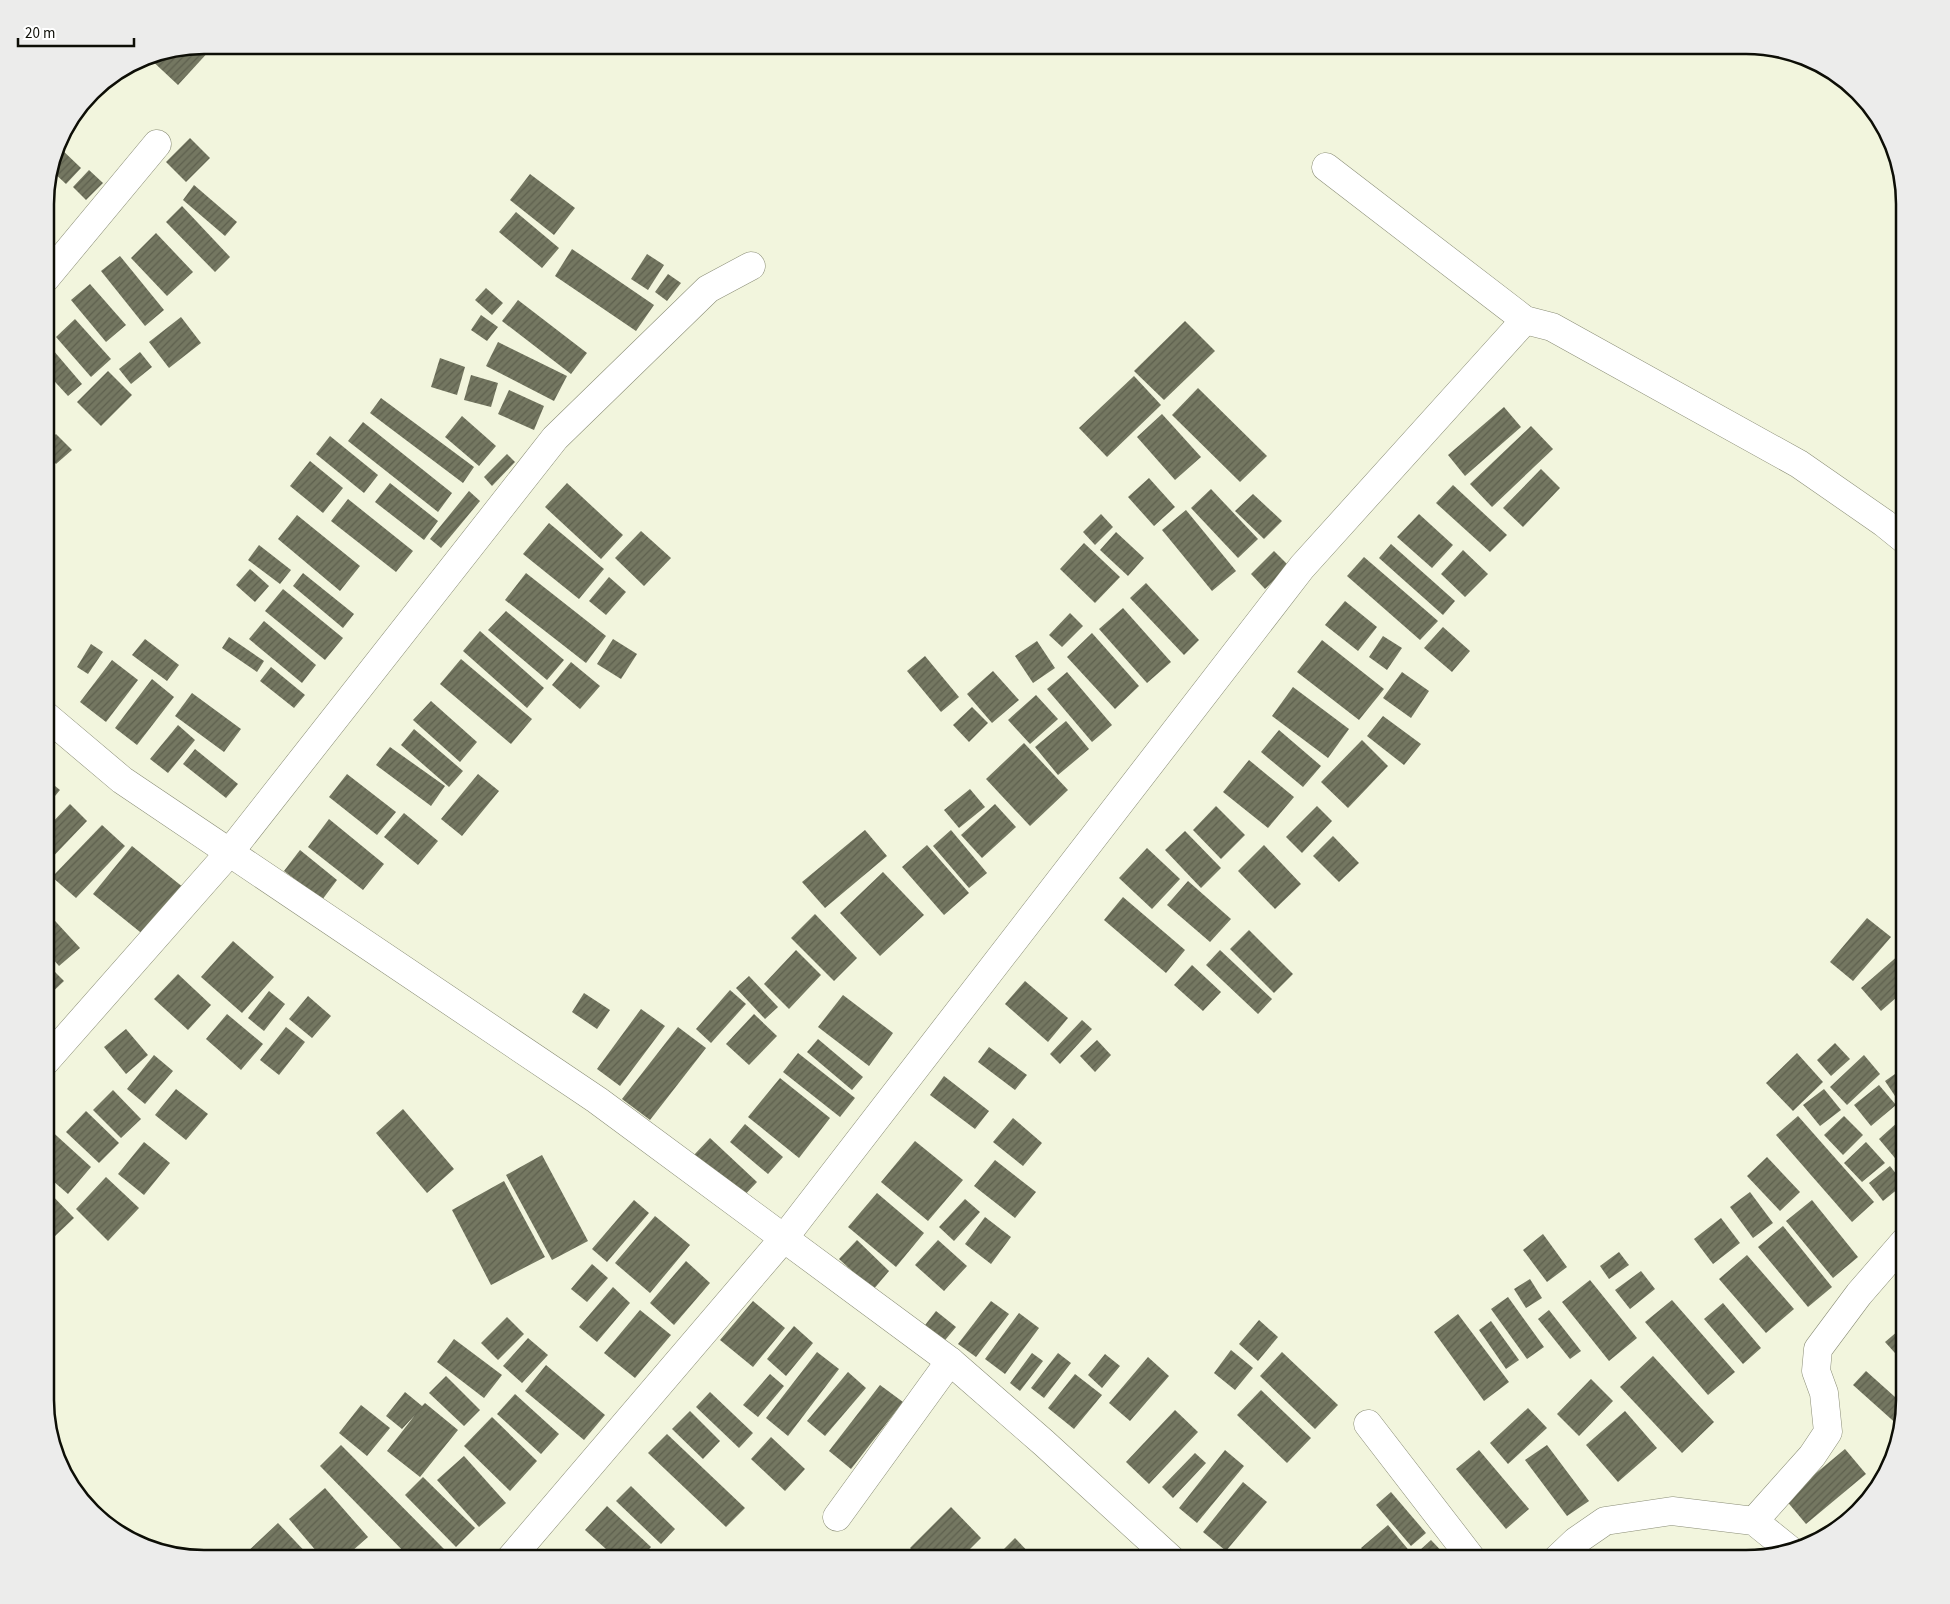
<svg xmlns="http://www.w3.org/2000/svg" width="1950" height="1604" viewBox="0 0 1950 1604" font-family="'Source Sans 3',sans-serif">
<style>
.building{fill:url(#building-hatch)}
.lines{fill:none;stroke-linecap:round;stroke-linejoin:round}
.street-casing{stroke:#8a8d76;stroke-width:29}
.street{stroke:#fff;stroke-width:28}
.rim{fill:none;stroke:#0d0e06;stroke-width:2.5}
</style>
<defs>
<pattern id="building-hatch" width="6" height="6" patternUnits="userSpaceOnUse" patternTransform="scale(1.25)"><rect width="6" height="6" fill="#747761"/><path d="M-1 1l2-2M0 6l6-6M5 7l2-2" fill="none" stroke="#5e604e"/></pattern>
</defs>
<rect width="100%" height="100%" fill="#f2f5dd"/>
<!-- building -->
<g class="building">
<polygon points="203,45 207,45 211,49 178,85 147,56"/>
<polygon points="190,138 210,158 186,182 166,162"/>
<polygon points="58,146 81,168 66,184 51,170"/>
<polygon points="89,170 103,183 86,200 73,187"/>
<polygon points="530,174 575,208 554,235 510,200"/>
<polygon points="194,185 237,222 225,236 183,200"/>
<polygon points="182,206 230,257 215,272 166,222"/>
<polygon points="516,212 559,248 542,268 499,232"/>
<polygon points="156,233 193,272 167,296 131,258"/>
<polygon points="572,249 654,305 636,331 555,276"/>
<polygon points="647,254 664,265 648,290 631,279"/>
<polygon points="120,256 164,310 145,326 101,271"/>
<polygon points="668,274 681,283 667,301 655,292"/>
<polygon points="90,284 126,325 106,342 71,300"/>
<polygon points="486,288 503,303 492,315 475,300"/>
<polygon points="518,300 587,353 571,374 502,321"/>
<polygon points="481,315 498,327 487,341 471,330"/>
<polygon points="181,317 201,343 169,368 149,342"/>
<polygon points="75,319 111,359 91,377 56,337"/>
<polygon points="1185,321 1215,351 1164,400 1134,371"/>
<polygon points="498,342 567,376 554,401 486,366"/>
<polygon points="47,343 82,384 68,396 45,371 45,344"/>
<polygon points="140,352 152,367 131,384 119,369"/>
<polygon points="440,358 465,367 457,395 431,387"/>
<polygon points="108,371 132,395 101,426 77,402"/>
<polygon points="471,375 498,383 491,407 464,400"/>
<polygon points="1134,376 1161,405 1107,457 1079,428"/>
<polygon points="1198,388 1267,456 1240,482 1172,415"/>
<polygon points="509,390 544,406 534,430 498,414"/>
<polygon points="381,398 474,467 463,483 370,413"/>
<polygon points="1504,407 1521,427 1465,476 1448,455"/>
<polygon points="1162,414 1201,457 1175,480 1137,437"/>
<polygon points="462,416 496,446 479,466 445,437"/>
<polygon points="363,422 452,493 438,512 348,441"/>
<polygon points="1531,426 1553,449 1492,507 1470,484"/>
<polygon points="56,434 72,450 56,464 45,453 45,444"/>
<polygon points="330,436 378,475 364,493 316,454"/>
<polygon points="507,454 515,462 492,486 484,477"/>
<polygon points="310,461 343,488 323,513 290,486"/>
<polygon points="1541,469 1560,488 1523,527 1503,508"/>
<polygon points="1149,478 1175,507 1154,526 1128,497"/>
<polygon points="390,483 438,521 424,540 375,502"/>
<polygon points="567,483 623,535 601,559 545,507"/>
<polygon points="1453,485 1507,535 1490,552 1436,503"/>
<polygon points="1211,489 1258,539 1238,558 1191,508"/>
<polygon points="469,491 480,501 441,548 430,539"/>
<polygon points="1253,494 1282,521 1264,539 1235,511"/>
<polygon points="348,499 413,551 396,572 331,521"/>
<polygon points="1186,510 1236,571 1212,591 1162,530"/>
<polygon points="1101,514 1113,527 1095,545 1083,532"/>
<polygon points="1419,514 1453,545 1432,568 1397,537"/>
<polygon points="297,515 360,566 340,591 278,539"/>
<polygon points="549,523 604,569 579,599 523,554"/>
<polygon points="641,531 671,558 644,586 615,558"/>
<polygon points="1116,532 1144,558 1128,576 1100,550"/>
<polygon points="1084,543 1120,577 1095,603 1060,569"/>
<polygon points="1391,544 1455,601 1443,615 1379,558"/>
<polygon points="259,545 291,570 280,584 248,560"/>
<polygon points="1463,550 1488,574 1465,597 1441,574"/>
<polygon points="1274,551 1289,566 1265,589 1251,574"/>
<polygon points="1364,557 1438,621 1420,640 1347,576"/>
<polygon points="250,569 269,586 255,602 236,585"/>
<polygon points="303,573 354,614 343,628 293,586"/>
<polygon points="526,573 606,636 586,663 505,600"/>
<polygon points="609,577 626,592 606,615 589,601"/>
<polygon points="1146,583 1199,640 1184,655 1130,598"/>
<polygon points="283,589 343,638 325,660 265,611"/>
<polygon points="1345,601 1377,627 1358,651 1325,625"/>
<polygon points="1123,608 1171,662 1147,683 1099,629"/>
<polygon points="506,611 564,660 547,680 488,630"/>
<polygon points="1070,613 1083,626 1062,647 1049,635"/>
<polygon points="264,621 316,665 302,683 249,639"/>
<polygon points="1443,627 1470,651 1452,672 1424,648"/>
<polygon points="480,631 544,688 527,708 463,651"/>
<polygon points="1092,633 1139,686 1115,709 1067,657"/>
<polygon points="1383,636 1402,648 1387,670 1369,657"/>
<polygon points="229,637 264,661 257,672 222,648"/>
<polygon points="145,639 179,665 167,681 132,655"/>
<polygon points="613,639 637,654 621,679 597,664"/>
<polygon points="1322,640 1384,689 1359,720 1297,672"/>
<polygon points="1037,641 1055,668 1033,683 1015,656"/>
<polygon points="91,644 103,652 88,674 77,667"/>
<polygon points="925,656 959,697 941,712 907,671"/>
<polygon points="461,659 532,719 511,744 440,684"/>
<polygon points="112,660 138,680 106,722 80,702"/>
<polygon points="571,662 600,686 580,709 552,685"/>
<polygon points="271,667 305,695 294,708 260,681"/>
<polygon points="993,671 1019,700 992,723 967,694"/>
<polygon points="1067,672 1112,725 1092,742 1047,689"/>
<polygon points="1402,672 1429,691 1411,718 1383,698"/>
<polygon points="152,679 174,697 137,745 115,728"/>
<polygon points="1293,687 1349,729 1328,758 1272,716"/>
<polygon points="192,693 241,729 224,752 175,716"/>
<polygon points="1036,695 1058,719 1030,744 1008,720"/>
<polygon points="431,701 477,742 460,762 413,720"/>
<polygon points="972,707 988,723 969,742 953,725"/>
<polygon points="1383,716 1421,744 1404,765 1367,736"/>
<polygon points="1066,721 1089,749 1058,775 1035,747"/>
<polygon points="178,725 195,740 168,773 150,759"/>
<polygon points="414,729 463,771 449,787 401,745"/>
<polygon points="1279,730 1321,766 1303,787 1261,752"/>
<polygon points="1362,740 1388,766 1348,808 1321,782"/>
<polygon points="1024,743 1068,790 1030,826 986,779"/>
<polygon points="390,747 445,786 431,806 376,765"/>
<polygon points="195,749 238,784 226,798 183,764"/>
<polygon points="1249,760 1294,797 1268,828 1223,792"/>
<polygon points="347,774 396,812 377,835 329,797"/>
<polygon points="478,774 499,791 462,836 441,819"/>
<polygon points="45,778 60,790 45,808"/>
<polygon points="970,789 985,807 959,828 944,810"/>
<polygon points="70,804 87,821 45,865 45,830"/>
<polygon points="995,804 1016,827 982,858 961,835"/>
<polygon points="1216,806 1245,835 1221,859 1193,830"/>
<polygon points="1317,806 1332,821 1302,853 1286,837"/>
<polygon points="404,813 438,841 418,865 384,837"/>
<polygon points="329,819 384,864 363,890 308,847"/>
<polygon points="102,825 125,846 76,898 52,877"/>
<polygon points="865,830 887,856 825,908 802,882"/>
<polygon points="951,830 987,873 969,888 933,846"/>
<polygon points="1185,831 1221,868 1201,888 1165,850"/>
<polygon points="1333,836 1359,863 1339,882 1313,856"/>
<polygon points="927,845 969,893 944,915 902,867"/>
<polygon points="1264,845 1301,884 1275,909 1238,871"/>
<polygon points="132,846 184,888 145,936 93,894"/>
<polygon points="1147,848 1180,879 1152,909 1119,878"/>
<polygon points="300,850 337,880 322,900 284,871"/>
<polygon points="883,872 924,915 880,956 840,913"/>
<polygon points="1188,881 1231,919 1210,942 1167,905"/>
<polygon points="1123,897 1185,950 1166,973 1104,920"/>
<polygon points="45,910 80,948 59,966 45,950"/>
<polygon points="815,914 857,958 834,981 791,938"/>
<polygon points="1867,918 1891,937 1853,981 1830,962"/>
<polygon points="1249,930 1293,974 1274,993 1230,949"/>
<polygon points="233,941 274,977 242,1013 201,977"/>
<polygon points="796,950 821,975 789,1009 764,984"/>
<polygon points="1220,950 1272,999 1258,1014 1206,965"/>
<polygon points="1900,954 1905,960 1905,990 1881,1011 1861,988"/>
<polygon points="45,962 64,981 45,999"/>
<polygon points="1192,965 1221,992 1203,1011 1174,985"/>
<polygon points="178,974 211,1005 188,1030 154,999"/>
<polygon points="749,976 778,1007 765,1019 736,988"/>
<polygon points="1025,981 1068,1018 1048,1042 1005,1004"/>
<polygon points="730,990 746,1004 711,1043 696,1029"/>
<polygon points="269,991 285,1004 264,1031 248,1018"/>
<polygon points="584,993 610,1010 597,1029 572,1012"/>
<polygon points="843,995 893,1033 869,1066 818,1027"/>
<polygon points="308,996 331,1016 312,1038 289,1019"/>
<polygon points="641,1009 665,1026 620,1086 597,1069"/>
<polygon points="227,1014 263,1044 241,1070 206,1039"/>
<polygon points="754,1014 777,1036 749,1065 726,1044"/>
<polygon points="1082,1020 1092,1029 1060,1064 1050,1054"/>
<polygon points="286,1027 305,1042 279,1075 260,1060"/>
<polygon points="678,1027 706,1048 650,1120 622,1099"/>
<polygon points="126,1029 148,1055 126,1074 104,1047"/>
<polygon points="818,1039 863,1077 852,1090 807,1052"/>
<polygon points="1097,1040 1111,1055 1095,1072 1080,1056"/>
<polygon points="1835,1043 1850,1059 1831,1076 1817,1060"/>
<polygon points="989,1047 1027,1075 1015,1090 978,1062"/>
<polygon points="798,1053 855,1098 840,1117 783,1072"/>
<polygon points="1797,1053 1823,1082 1793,1111 1766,1083"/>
<polygon points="154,1055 173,1071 145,1104 127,1089"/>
<polygon points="1864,1055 1880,1074 1847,1105 1830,1087"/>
<polygon points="1905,1067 1905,1094 1897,1099 1885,1081"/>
<polygon points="944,1076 989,1111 975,1129 930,1095"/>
<polygon points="780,1078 830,1118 799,1158 748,1117"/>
<polygon points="1879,1085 1896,1105 1871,1126 1854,1105"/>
<polygon points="176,1089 208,1114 186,1140 155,1115"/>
<polygon points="1824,1089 1841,1110 1820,1126 1803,1105"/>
<polygon points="113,1090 141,1119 121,1138 93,1110"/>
<polygon points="403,1109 454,1169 427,1193 376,1133"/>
<polygon points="86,1111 119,1143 99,1163 66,1132"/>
<polygon points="1798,1116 1874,1202 1852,1222 1776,1135"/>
<polygon points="1844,1116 1863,1135 1843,1155 1824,1135"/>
<polygon points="1013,1118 1042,1143 1023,1166 993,1142"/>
<polygon points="1899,1121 1905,1128 1905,1170 1879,1139"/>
<polygon points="745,1124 783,1157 768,1174 730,1142"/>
<polygon points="47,1127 91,1167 68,1194 45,1174"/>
<polygon points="710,1138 757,1182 740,1200 694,1155"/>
<polygon points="915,1141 963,1180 928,1221 881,1182"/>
<polygon points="144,1142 170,1163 144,1195 118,1174"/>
<polygon points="1866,1142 1885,1163 1862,1182 1844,1163"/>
<polygon points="542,1155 588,1241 552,1260 506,1175"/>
<polygon points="1767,1157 1800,1192 1780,1211 1747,1176"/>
<polygon points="995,1160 1036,1192 1015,1218 974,1186"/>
<polygon points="1890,1166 1904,1184 1883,1201 1869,1183"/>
<polygon points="106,1177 139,1208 108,1241 76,1209"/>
<polygon points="504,1181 545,1257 491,1285 452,1210"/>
<polygon points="45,1188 74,1218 53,1238 45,1230"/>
<polygon points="1750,1192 1773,1223 1753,1238 1730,1207"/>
<polygon points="877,1193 924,1233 896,1267 848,1227"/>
<polygon points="965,1199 980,1212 954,1241 939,1227"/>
<polygon points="634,1200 649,1213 607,1262 592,1249"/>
<polygon points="1812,1200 1858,1257 1833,1278 1786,1221"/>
<polygon points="655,1216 690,1245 650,1293 615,1263"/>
<polygon points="985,1217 1011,1237 991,1264 965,1244"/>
<polygon points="1721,1218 1740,1243 1713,1264 1694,1239"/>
<polygon points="1783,1226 1832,1287 1808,1307 1758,1247"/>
<polygon points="1543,1234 1567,1267 1547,1282 1523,1250"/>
<polygon points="857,1240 889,1271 873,1290 839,1259"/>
<polygon points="938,1240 967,1266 944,1291 915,1265"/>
<polygon points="1619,1252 1629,1265 1609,1279 1600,1266"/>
<polygon points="1747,1255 1794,1309 1766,1333 1719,1279"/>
<polygon points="686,1261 710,1283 674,1325 650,1303"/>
<polygon points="592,1264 608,1278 587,1302 571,1289"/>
<polygon points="1641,1271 1655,1289 1630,1309 1615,1290"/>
<polygon points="1530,1279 1542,1298 1526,1308 1514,1289"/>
<polygon points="1590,1280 1637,1338 1609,1361 1562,1302"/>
<polygon points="613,1287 630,1303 597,1342 579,1327"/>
<polygon points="1508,1297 1544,1347 1527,1359 1491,1309"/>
<polygon points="1672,1300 1735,1372 1708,1395 1645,1322"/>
<polygon points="753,1301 785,1328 753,1367 720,1340"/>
<polygon points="991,1301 1009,1314 976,1357 958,1344"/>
<polygon points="1723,1303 1761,1348 1743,1364 1704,1319"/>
<polygon points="640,1310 671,1335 635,1378 604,1353"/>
<polygon points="1549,1310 1581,1351 1570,1359 1538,1319"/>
<polygon points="936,1311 956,1327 941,1345 922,1329"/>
<polygon points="1019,1313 1039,1328 1005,1374 985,1359"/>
<polygon points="1458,1314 1509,1382 1484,1401 1434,1332"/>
<polygon points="507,1317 524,1334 498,1360 481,1343"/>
<polygon points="1259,1320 1278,1337 1258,1361 1239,1344"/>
<polygon points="1491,1321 1519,1360 1506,1369 1479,1330"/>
<polygon points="1905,1325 1905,1364 1885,1342"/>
<polygon points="794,1326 813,1343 786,1376 767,1359"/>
<polygon points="528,1338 548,1355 522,1383 503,1366"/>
<polygon points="454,1339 502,1375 484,1398 437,1362"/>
<polygon points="1231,1350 1253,1368 1235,1390 1214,1373"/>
<polygon points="817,1352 839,1369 788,1436 766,1418"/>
<polygon points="1282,1352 1338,1405 1315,1429 1260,1376"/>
<polygon points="1032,1353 1043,1361 1020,1391 1010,1383"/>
<polygon points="1058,1353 1071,1363 1044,1398 1031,1388"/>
<polygon points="1105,1354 1120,1366 1102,1388 1088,1375"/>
<polygon points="1653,1356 1714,1422 1682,1453 1620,1387"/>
<polygon points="1148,1357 1169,1376 1130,1421 1109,1403"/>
<polygon points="546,1365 605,1415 584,1440 525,1391"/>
<polygon points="1866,1371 1904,1405 1900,1427 1853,1385"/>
<polygon points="848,1372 866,1388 825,1436 807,1421"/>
<polygon points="770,1374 784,1386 758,1417 743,1405"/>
<polygon points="1075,1374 1102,1395 1074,1429 1048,1408"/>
<polygon points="446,1376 480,1410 464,1426 429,1393"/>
<polygon points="1591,1379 1613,1401 1579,1436 1557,1414"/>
<polygon points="880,1385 903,1402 851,1469 829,1451"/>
<polygon points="1261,1390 1311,1438 1287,1463 1237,1415"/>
<polygon points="405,1392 422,1406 425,1403 458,1430 420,1477 387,1451 415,1415 402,1429 386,1416"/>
<polygon points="710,1392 753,1433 739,1448 696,1407"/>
<polygon points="515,1394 559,1434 541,1454 497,1414"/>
<polygon points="361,1405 390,1428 367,1456 339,1433"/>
<polygon points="1528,1408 1547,1428 1508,1464 1490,1443"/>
<polygon points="1175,1410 1198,1432 1149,1484 1126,1462"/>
<polygon points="690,1411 720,1441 703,1459 672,1429"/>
<polygon points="1625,1411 1657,1448 1618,1482 1586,1445"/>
<polygon points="492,1417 537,1461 510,1491 464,1446"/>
<polygon points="667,1434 745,1508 726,1527 648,1453"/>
<polygon points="771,1437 805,1469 785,1491 751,1459"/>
<polygon points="341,1445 444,1549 434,1559 411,1559 320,1466"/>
<polygon points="1547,1445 1589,1501 1567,1516 1525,1460"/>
<polygon points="1845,1449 1866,1474 1806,1524 1785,1499"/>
<polygon points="1225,1450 1244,1466 1197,1523 1179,1508"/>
<polygon points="1479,1450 1529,1509 1506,1529 1456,1469"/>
<polygon points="1195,1453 1206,1463 1173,1498 1162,1487"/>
<polygon points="464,1456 506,1503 479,1527 437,1480"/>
<polygon points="423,1477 475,1528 456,1547 405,1495"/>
<polygon points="1243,1482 1267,1502 1226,1551 1203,1532"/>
<polygon points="631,1486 675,1529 661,1544 616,1501"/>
<polygon points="325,1488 368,1537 343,1559 323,1559 289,1519"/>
<polygon points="1391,1492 1426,1533 1411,1546 1376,1505"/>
<polygon points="607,1506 651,1547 640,1559 617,1559 585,1530"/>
<polygon points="951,1507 981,1538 960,1559 920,1559 910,1548"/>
<polygon points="278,1523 312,1559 250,1559 245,1554"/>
<polygon points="1388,1525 1416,1559 1370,1559 1361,1548"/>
<polygon points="1015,1538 1032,1556 1028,1559 994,1559"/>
<polygon points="1431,1540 1449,1559 1427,1559 1419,1551"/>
<polygon points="586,1549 597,1559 577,1559"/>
<polygon points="389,1550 398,1559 379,1559"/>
</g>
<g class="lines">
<defs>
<g id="street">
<polyline points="1326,167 1525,320 1552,327 1799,464 1884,523 1905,540"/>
<polyline points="45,279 157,144"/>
<polyline points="45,715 122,780 597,1100 950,1361 1044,1443 1171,1559"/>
<polyline points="45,1062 229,853 555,438 708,289 751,266"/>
<polyline points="1368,1424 1472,1559"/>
<polyline points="837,1517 950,1361"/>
<polyline points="1754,1521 1812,1456 1828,1432 1824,1393 1816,1371 1818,1349 1859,1294 1905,1241"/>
<polyline points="510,1559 784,1238 1302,567 1525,320"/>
<polyline points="1557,1559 1576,1541 1605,1521 1672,1511 1754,1521 1790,1550"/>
</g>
</defs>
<!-- street casing -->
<use href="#street" class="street-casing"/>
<!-- street -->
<use href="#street" class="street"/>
</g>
<!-- crop -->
<path d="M0 0H1950V1604H0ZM204 54H1746A150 150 0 0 1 1896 204V1400A150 150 0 0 1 1746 1550H204A150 150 0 0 1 54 1400V204A150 150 0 0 1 204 54Z" fill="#ececeb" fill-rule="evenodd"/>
<path class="rim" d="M204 54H1746A150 150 0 0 1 1896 204V1400A150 150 0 0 1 1746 1550H204A150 150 0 0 1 54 1400V204A150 150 0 0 1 204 54Z"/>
<!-- scale -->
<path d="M18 38v8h116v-8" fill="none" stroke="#0d0e06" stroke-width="2.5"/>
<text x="25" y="38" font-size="15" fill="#0d0e06" stroke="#ffffff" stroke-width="4" paint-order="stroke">20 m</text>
</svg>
